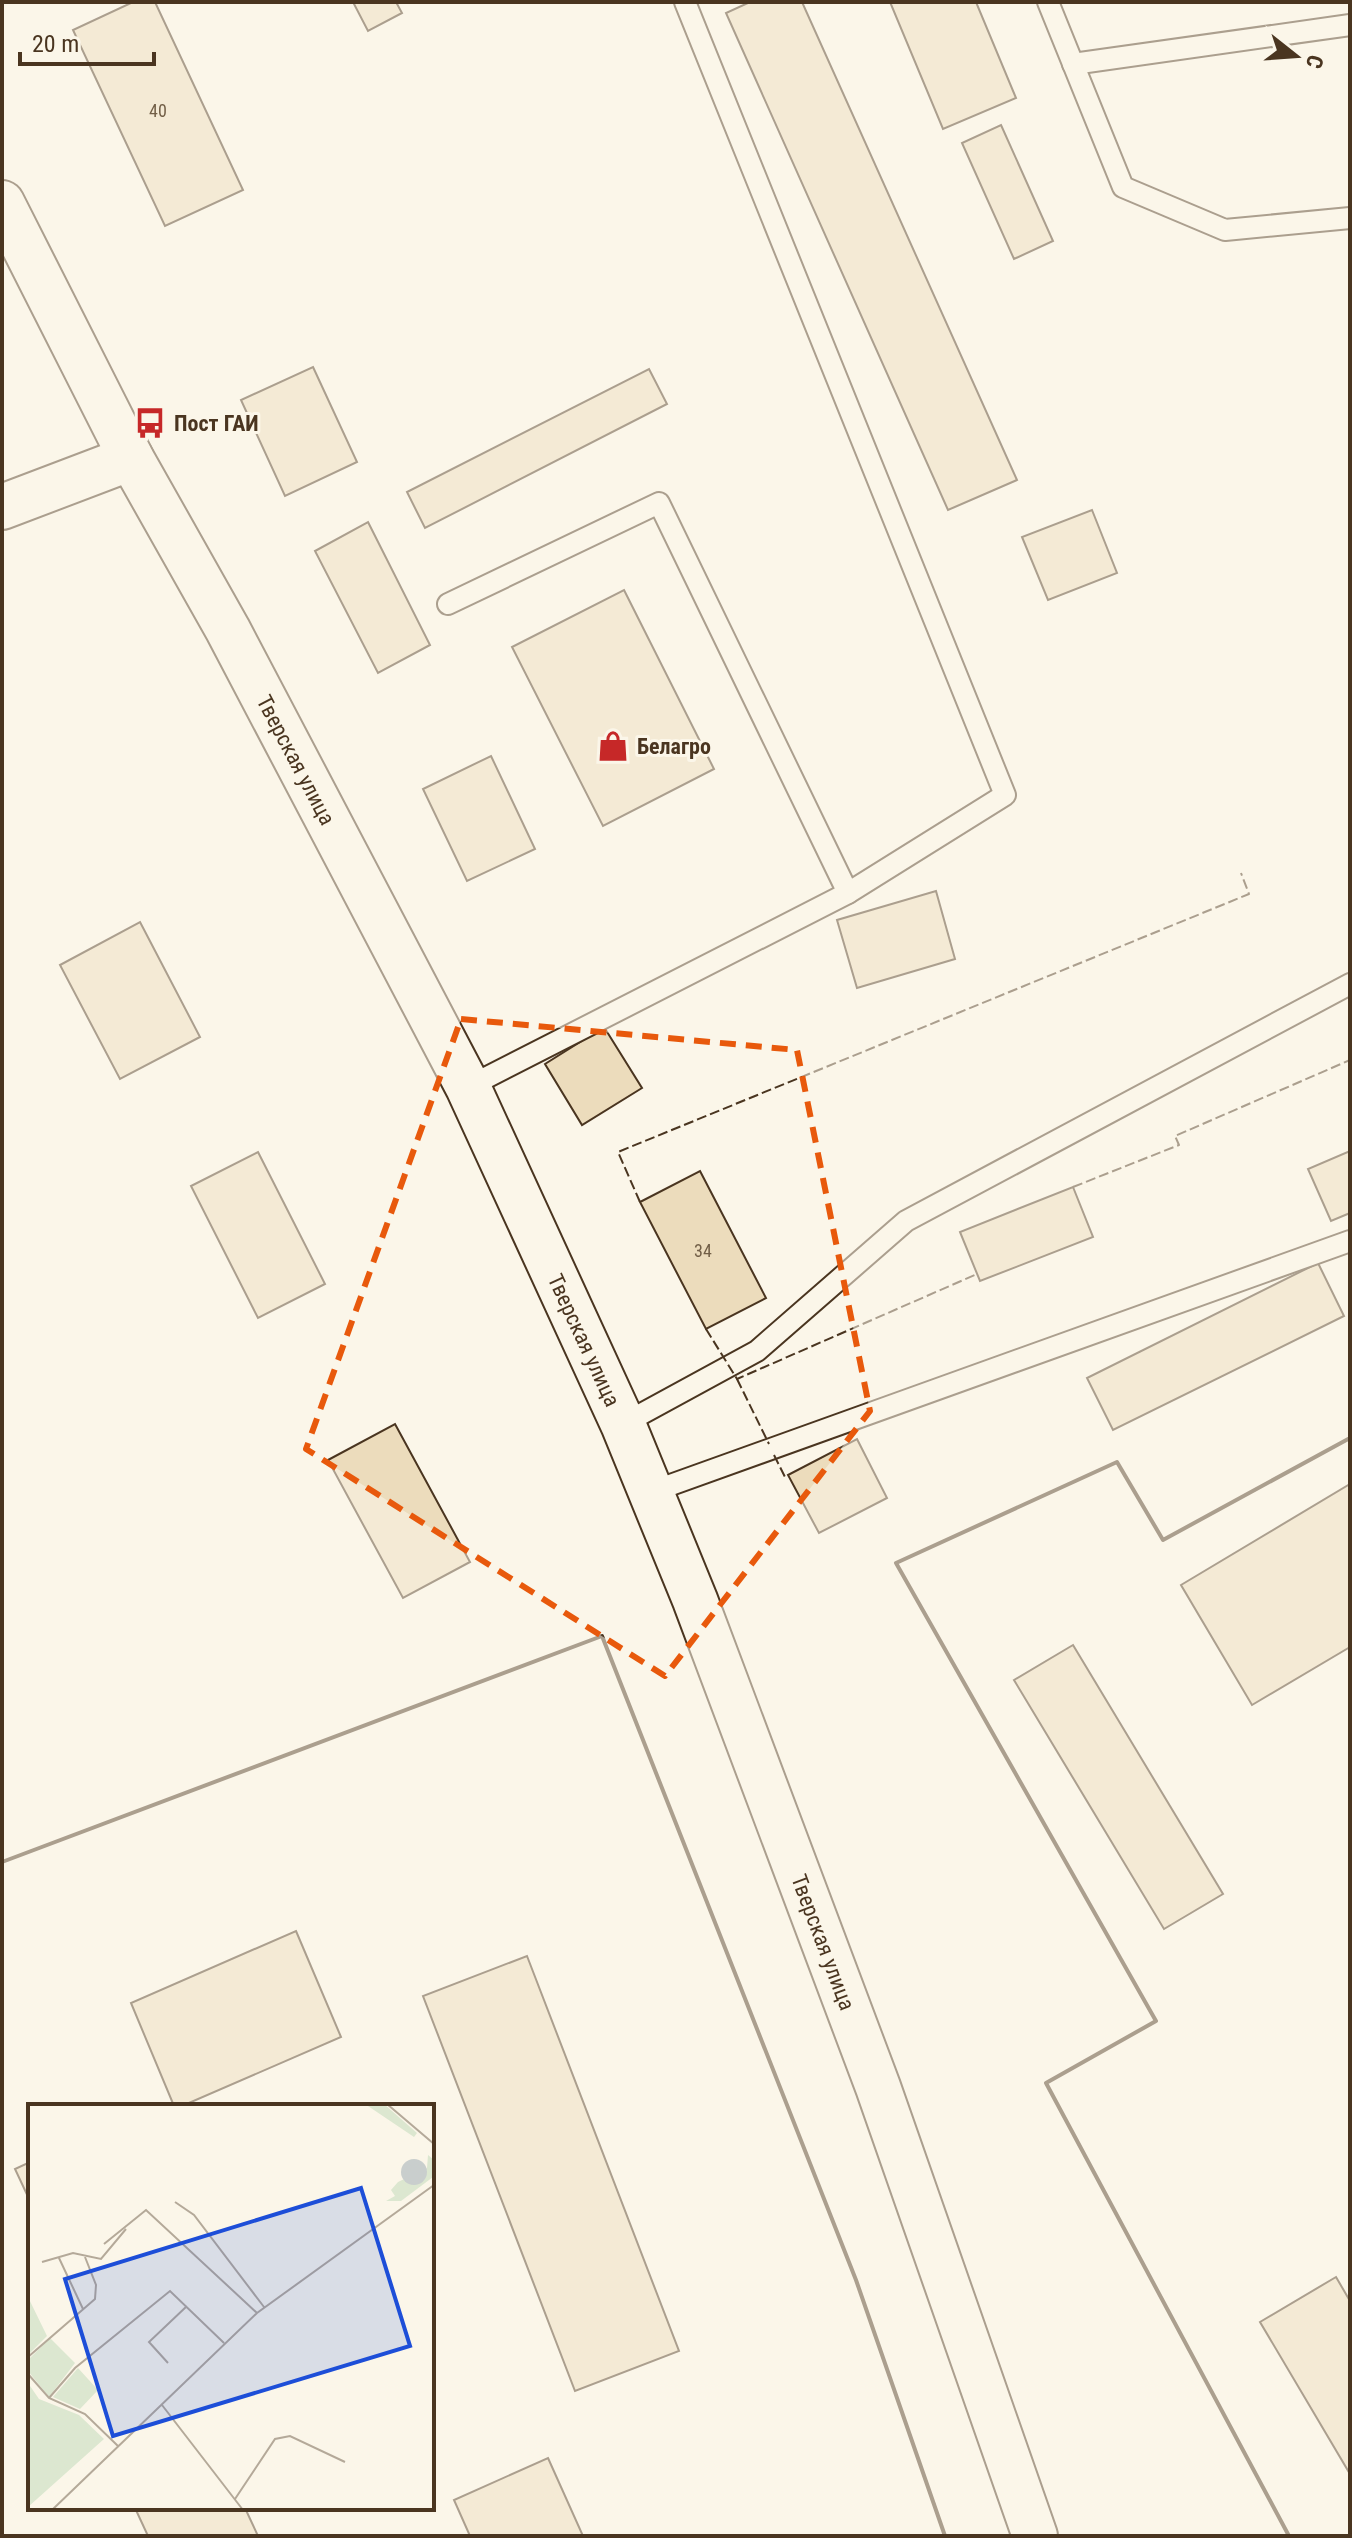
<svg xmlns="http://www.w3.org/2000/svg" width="1352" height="2538" viewBox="0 0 1352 2538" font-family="'Roboto Condensed',sans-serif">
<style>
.building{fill:#ecdcbc;stroke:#4a3520;stroke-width:2}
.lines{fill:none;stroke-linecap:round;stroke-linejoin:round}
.service-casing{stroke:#4a3520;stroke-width:24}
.tertiary-casing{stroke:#4a3520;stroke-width:48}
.primary-casing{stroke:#4a3520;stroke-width:48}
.service{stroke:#fbf6e9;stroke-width:20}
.tertiary{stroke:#fbf6e9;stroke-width:44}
.primary{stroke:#fbf6e9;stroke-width:44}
.fence{stroke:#4a3520;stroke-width:2;stroke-dasharray:10 4;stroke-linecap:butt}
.wall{stroke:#4a3520;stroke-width:4}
.marked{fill:none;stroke:#e8590c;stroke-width:6;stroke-dasharray:16 10;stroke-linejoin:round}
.labels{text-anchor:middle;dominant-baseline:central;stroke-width:6;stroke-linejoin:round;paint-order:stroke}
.number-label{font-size:18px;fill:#725f47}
.poi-label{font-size:22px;font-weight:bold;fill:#4a3520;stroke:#fbf6e9;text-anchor:start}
.street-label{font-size:22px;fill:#4a3520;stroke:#fbf6e9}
.inset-road{fill:none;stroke:#b4a999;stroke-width:2}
.view{fill:#1d4ed8;fill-opacity:0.15;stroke:#1d4ed8;stroke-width:4}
.inset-edge{fill:none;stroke:#4a3520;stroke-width:4}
</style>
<rect width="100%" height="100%" fill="#fbf6e9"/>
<!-- building -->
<g class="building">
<polygon points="133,2 155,2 243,190 165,226 73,30"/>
<polygon points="353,2 396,2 402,13 368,31"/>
<polygon points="750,2 802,2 1017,480 948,510 726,13"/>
<polygon points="890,2 976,2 1016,98 943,129"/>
<polygon points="1001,125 1053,241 1014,259 962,143"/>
<polygon points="313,367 357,462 285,496 241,400"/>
<polygon points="649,369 667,404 425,528 407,492"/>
<polygon points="1092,510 1117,573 1048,600 1022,537"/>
<polygon points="368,522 430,645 378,673 315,551"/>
<polygon points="624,590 714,769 603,826 512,647"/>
<polygon points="491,756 535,849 467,881 423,789"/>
<polygon points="936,891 955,959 857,988 837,920"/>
<polygon points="140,922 200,1037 120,1079 60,965"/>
<polygon points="604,1027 642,1088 582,1125 545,1064"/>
<polygon points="1350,1151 1350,1213 1331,1221 1308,1169"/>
<polygon points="258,1152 325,1284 258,1318 191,1186"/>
<polygon points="700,1171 766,1298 706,1329 640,1202"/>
<polygon points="1073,1187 1093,1237 980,1281 960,1232"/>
<polygon points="1318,1263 1344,1316 1113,1430 1087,1378"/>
<polygon points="395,1424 470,1562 403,1598 328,1460"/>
<polygon points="857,1439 887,1498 819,1533 788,1475"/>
<polygon points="1350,1484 1350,1647 1252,1705 1181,1585"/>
<polygon points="1073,1645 1223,1894 1164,1929 1014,1680"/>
<polygon points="296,1931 341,2037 182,2106 174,2106 131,2003"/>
<polygon points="527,1956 679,2351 575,2391 423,1996"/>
<polygon points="30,2162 30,2201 15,2169"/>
<polygon points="1336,2277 1350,2301 1350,2474 1260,2322"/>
<polygon points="548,2458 583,2536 470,2536 454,2500"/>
<polygon points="135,2508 245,2508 258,2536 148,2536"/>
</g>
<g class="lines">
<defs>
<g id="service">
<polyline points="1048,2 1123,187 1225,230 1350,218"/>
<polyline points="1073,64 1350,25"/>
<polyline points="448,604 659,503 848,893"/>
<polyline points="468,1087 848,893 1005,795 685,2"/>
<polyline points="623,1424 757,1351 906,1221 1350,984"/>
<polyline points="651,1492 1350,1241"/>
</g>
<polyline id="tertiary" points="2,507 131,458"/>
<g id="primary">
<path id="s1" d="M2 203 131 458 228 630 468 1087 623 1424 695 1600 878 2087 1035 2536"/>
</g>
</defs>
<!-- service casing -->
<use href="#service" class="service-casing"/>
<!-- tertiary casing -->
<use href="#tertiary" class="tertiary-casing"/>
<!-- primary casing -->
<use href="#primary" class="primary-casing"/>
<!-- service -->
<use href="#service" class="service"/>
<!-- tertiary -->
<use href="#tertiary" class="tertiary"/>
<!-- primary -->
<use href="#primary" class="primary"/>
<!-- fence -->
<g class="fence">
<polyline points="1073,1187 1179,1145 1175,1136 1350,1060"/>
<polyline points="640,1202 618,1152 1249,894 1241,873"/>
<polyline points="706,1329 737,1379 977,1274"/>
<polyline points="737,1379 769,1444"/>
<polyline points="774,1455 786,1479"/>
</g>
<!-- wall -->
<g class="wall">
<polyline points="2,1862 602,1636 856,2280 945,2536"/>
<polyline points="1289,2536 1046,2083 1156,2021 896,1563 1117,1462 1163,1540 1350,1438"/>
</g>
</g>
<!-- marked area -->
<path d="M0 0H1352V2538H0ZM461 1019 797 1050 870 1411 665 1676 306 1449Z" fill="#fbf6e9" fill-opacity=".55" fill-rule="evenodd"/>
<path class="marked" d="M461 1019 797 1050 870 1411 665 1676 306 1449Z"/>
<!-- icons -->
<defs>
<symbol id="bus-bare" viewBox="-9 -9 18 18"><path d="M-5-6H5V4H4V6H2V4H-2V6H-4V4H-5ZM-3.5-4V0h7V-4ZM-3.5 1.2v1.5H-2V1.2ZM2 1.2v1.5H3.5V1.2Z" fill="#c62828" stroke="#fbf6e9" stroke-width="2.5" paint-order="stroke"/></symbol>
<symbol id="shop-bare" viewBox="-9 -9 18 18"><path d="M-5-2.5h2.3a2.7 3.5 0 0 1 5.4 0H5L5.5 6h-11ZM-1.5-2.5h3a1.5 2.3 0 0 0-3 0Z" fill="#c62828" stroke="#fbf6e9" stroke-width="2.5" paint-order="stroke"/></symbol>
</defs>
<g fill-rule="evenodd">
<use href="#bus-bare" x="128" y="401" width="44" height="44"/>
<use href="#shop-bare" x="591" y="724" width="44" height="44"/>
</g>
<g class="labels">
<!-- number labels -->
<g class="number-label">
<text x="158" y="110">40</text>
<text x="703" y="1250">34</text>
</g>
<!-- poi labels -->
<g class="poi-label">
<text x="174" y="423">Пост ГАИ</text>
<text x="637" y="746">Белагро</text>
</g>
<!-- street labels -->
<g class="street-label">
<text stroke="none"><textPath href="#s1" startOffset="630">Тверская улица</textPath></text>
<text stroke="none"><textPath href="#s1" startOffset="1278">Тверская улица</textPath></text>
<text stroke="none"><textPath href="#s1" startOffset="1926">Тверская улица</textPath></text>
</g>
</g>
<!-- overview -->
<g transform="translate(28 2104)">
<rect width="406" height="406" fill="#fbf6e9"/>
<path d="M337 0H356L389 29 386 33ZM400 51 406 56 405 73 373 97H358L367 92 363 86 370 78 399 64ZM0 193 19 232 0 251ZM22 234 47 259 21 293 0 267V256ZM50 264 70 286 52 305 25 293ZM0 279 11 295 51 311 76 335 0 403Z" fill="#dce7d0"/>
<path d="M373 68a13 13 0 1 1 26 0a13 13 0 1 1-26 0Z" fill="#c9cecd"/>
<path class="inset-road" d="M359 0 406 40M147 98 166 111 236 203M76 140 118 106 229 209M31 154 55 205M14 158 45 149 73 155 98 125M0 253 67 195 68 181 57 153M140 259 121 238 159 202M0 270 21 294 57 310 91 343M21 294 47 264 142 187 196 239M134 301 215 406M207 395 247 335 262 332 317 358M24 406 229 209 406 81"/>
<path class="view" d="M333 84 382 242 85 332 37 175Z"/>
<rect width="406" height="406" class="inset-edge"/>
</g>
<!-- border -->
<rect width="1352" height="2538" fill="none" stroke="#4a3520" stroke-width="8"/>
<!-- north arrow -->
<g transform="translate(1296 56) rotate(107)" stroke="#fbf6e9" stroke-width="6" paint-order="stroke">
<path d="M0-6L14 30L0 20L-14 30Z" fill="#4a3520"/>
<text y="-12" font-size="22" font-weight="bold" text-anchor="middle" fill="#4a3520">С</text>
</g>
<!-- scale -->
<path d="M20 52v12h134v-12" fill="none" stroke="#4a3520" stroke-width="4"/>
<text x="32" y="52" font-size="24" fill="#4a3520" stroke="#fbf6e9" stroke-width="6" paint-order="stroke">20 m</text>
</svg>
